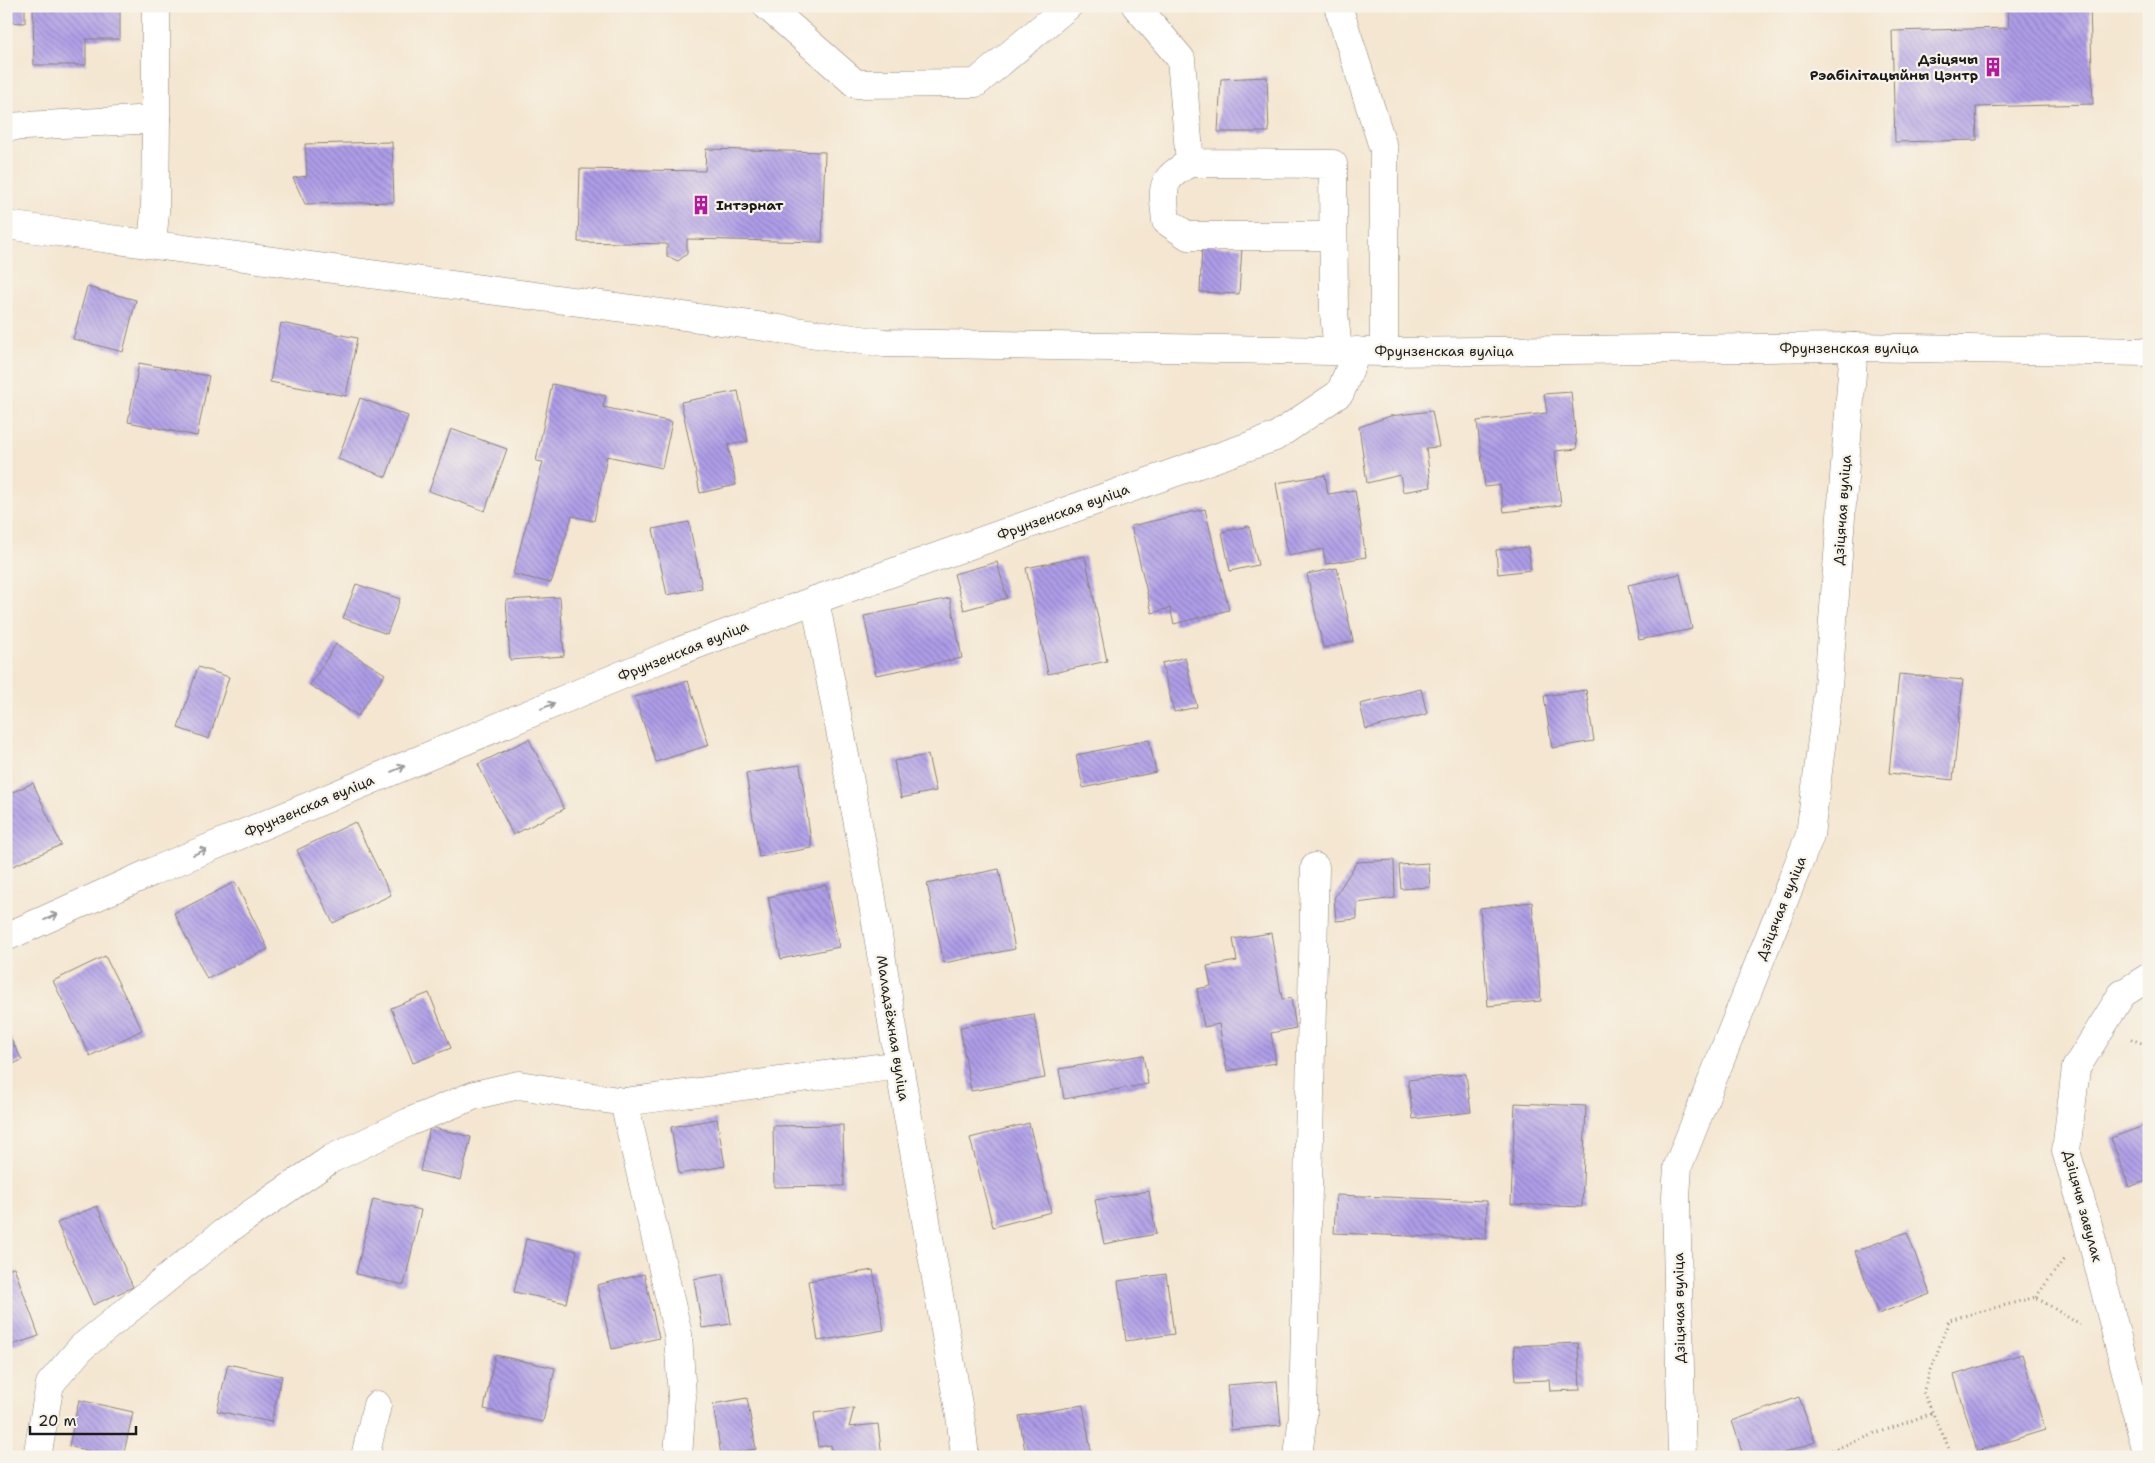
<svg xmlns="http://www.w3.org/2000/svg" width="2155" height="1463" viewBox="0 0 2155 1463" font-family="'Shantell Sans',sans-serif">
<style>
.building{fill:url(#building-back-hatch)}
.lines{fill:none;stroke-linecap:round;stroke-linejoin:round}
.minor-casing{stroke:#888176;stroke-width:29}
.path{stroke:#888176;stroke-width:3;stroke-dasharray:1 4;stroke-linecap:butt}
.minor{stroke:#fff;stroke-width:28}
.oneway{stroke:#999}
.labels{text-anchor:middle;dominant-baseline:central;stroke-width:4.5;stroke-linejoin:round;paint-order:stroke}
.poi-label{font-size:14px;font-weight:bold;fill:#1c1c1c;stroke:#f7f3e8;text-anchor:end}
.street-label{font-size:14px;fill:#1c1c1c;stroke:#f7f3e8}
</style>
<defs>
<pattern id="building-back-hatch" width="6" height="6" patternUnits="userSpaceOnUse" patternTransform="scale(1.25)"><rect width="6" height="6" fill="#ae9de8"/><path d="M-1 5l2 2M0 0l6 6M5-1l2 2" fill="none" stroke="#8d7fbb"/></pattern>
</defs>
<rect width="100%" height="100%" fill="#f7f3e8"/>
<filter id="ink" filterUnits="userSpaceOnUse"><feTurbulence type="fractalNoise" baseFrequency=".02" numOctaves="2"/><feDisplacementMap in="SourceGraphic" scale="10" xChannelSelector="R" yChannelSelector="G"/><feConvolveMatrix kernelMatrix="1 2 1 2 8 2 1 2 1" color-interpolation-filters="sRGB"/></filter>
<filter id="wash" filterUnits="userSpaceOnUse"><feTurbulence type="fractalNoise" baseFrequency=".0096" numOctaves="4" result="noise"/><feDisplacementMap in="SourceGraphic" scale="20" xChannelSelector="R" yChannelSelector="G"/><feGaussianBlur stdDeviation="1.12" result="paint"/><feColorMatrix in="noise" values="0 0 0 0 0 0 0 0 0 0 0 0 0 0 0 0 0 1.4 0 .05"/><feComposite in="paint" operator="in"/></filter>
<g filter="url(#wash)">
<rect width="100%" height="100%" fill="#f4e6d0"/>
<g id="blocks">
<!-- building -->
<g class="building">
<polygon points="6,6 25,6 25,23 6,22"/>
<polygon points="33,6 120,6 120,39 86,39 86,65 34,65"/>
<polygon points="2008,6 2090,6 2093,104 1976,107 1977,140 1895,142 1892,31 2009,28"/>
<polygon points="1267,77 1269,132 1218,132 1221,79"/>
<polygon points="392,142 394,202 305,204 293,178 307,176 305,144"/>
<polygon points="706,149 825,152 822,242 687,239 687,254 678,261 667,256 667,244 578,242 580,169 705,171"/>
<polygon points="1202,245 1242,247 1239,294 1200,292"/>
<polygon points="87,287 136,300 123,352 73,339"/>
<polygon points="281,323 357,338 346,396 270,382"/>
<polygon points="139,363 209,376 197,436 128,422"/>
<polygon points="552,384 606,396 603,407 672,422 662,468 607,456 594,521 572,516 551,583 513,574 543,462 536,461"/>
<polygon points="738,391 748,441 728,445 736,485 700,493 681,402"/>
<polygon points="1571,392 1577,449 1555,451 1561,505 1504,512 1500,485 1485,487 1477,421 1547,413 1544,394"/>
<polygon points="360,398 408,416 386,477 338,459"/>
<polygon points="1432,411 1439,447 1426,448 1431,487 1403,492 1400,475 1367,483 1359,427 1390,416"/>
<polygon points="451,429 507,449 485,511 429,491"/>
<polygon points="1325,475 1328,494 1355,490 1366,557 1326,564 1323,549 1288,556 1276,483"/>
<polygon points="1205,509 1229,610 1174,624 1170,608 1152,613 1131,526"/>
<polygon points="689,522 702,588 667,595 653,529"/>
<polygon points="1249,526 1258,565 1230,571 1222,532"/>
<polygon points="1528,547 1531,570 1498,574 1496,550"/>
<polygon points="1085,556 1107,661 1048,674 1026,568"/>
<polygon points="997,562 1007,598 964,610 954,574"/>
<polygon points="1337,568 1353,641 1323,648 1307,574"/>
<polygon points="1680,574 1692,629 1639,640 1628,585"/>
<polygon points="356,584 400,599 387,634 343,618"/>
<polygon points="560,597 564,656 510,660 506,600"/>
<polygon points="950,598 962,658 876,675 864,616"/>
<polygon points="336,644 385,674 358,716 310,685"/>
<polygon points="1185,657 1197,707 1174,712 1162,663"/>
<polygon points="198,667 229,677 209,739 178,728"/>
<polygon points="1899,674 1963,680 1953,780 1889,773"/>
<polygon points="688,681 709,745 656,762 635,697"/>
<polygon points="1421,689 1427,714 1366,729 1360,704"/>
<polygon points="1586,690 1594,741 1552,748 1544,696"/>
<polygon points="529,739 564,809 513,835 478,764"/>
<polygon points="1149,740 1156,772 1083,788 1076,755"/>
<polygon points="928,755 936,791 901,798 894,761"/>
<polygon points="800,765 812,848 759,857 746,773"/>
<polygon points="33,783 61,845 6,869 6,795"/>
<polygon points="355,822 391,895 333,923 297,850"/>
<polygon points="1394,860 1395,898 1357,903 1357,919 1336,921 1334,898 1357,862"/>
<polygon points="1428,863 1430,887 1401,889 1399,865"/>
<polygon points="999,869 1015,949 944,963 927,884"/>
<polygon points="235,882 268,949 207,979 174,913"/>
<polygon points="826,885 839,947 781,959 768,897"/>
<polygon points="1532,902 1541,1001 1488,1006 1480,908"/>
<polygon points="1271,933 1282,999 1291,998 1296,1028 1271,1033 1276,1063 1227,1071 1219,1024 1204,1027 1197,989 1211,986 1207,966 1237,961 1233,939"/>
<polygon points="105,956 142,1030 90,1056 53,981"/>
<polygon points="429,993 451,1048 413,1063 391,1008"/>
<polygon points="1034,1014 1045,1078 971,1091 960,1027"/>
<polygon points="6,1030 22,1060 6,1067"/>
<polygon points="1143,1055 1148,1084 1064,1099 1059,1069"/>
<polygon points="1466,1074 1471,1112 1413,1119 1408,1080"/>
<polygon points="1515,1103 1586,1106 1582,1207 1511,1204"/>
<polygon points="717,1119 725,1166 679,1174 671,1127"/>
<polygon points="1029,1123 1051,1212 993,1227 970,1138"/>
<polygon points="2149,1124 2149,1180 2129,1187 2111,1138"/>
<polygon points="843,1125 844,1186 774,1187 773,1126"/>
<polygon points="430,1127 471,1137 461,1180 420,1171"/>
<polygon points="1149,1191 1156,1234 1104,1244 1095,1200"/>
<polygon points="1336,1195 1487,1201 1486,1239 1334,1233"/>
<polygon points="373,1199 421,1210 404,1285 356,1274"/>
<polygon points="97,1206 133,1287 93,1305 57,1223"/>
<polygon points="1907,1232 1930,1294 1878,1314 1855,1251"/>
<polygon points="526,1239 577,1251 566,1303 514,1292"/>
<polygon points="14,1267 39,1336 6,1347 6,1270"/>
<polygon points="873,1270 884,1330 818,1341 808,1281"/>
<polygon points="644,1274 659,1338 612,1349 597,1285"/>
<polygon points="723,1274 731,1324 702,1328 694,1279"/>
<polygon points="1166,1274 1174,1334 1126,1341 1118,1281"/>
<polygon points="1578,1343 1580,1390 1550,1391 1549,1380 1516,1381 1514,1346"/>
<polygon points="2022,1354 2045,1430 1977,1451 1954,1375"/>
<polygon points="495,1355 555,1368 543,1422 484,1409"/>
<polygon points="228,1364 282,1376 271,1422 217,1411"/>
<polygon points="1277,1381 1281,1425 1231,1430 1227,1385"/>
<polygon points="1799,1397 1815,1442 1773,1457 1744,1457 1732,1421"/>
<polygon points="747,1398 756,1449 721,1455 713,1404"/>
<polygon points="79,1400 133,1412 123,1457 114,1457 69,1446"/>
<polygon points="1083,1405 1092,1457 1026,1457 1019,1416"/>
<polygon points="854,1408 849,1427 878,1424 882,1457 833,1457 831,1445 818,1447 814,1413"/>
</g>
</g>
</g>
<g filter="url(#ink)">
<use href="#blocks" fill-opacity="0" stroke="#888176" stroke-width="1"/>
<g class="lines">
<defs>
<g id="minor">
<polyline points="767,6 856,84 976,83 1068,6"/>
<polyline points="1136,6 1181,59 1190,163 1333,164 1334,313 1338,350"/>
<polyline points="1338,6 1384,150 1384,352"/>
<polyline points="156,119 156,6"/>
<polyline points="6,127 156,119 155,212 152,244"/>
<path d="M1190 163C1158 180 1163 189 1166 221L1188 236H1333"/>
<polyline points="6,225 884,343 1384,352 1854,347 2149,352"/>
<polyline points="815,600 870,886 899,1065 961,1422 965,1457"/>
<polyline points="6,937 154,871 677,652 815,600 1275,437 1340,393 1357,351"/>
<polyline points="624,1102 899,1065"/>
<polyline points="37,1457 50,1384 81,1348 223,1233 331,1159 409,1122 475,1095 519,1085 624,1102 678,1334 682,1397 678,1457"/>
<polyline points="365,1457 377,1405"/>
<polyline points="1298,1457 1303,1415 1315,867"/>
<polyline points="1682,1457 1676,1197 1678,1166 1810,835 1827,699 1854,347"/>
<polyline points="2148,1457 2088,1225 2066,1151 2076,1068 2122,994 2149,977"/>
</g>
</defs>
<!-- minor casing -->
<use href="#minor" class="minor-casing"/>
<!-- path -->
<g class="path">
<polyline points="2131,1039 2149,1046"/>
<polyline points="2036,1297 2064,1259"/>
<polyline points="1813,1457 1932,1413"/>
<polyline points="1953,1457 1923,1392 1949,1320 2036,1297 2080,1325"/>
</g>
<!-- minor -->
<use href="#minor" class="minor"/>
</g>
<!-- one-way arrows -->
<defs><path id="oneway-shaft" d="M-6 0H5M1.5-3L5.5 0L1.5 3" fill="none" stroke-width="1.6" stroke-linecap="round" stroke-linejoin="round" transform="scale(1.25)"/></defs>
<g class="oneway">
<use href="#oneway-shaft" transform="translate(548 706) rotate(-23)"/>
<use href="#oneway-shaft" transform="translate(398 769) rotate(-23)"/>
<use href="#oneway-shaft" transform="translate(200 852) rotate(-23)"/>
<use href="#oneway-shaft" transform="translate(51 917) rotate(-24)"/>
</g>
</g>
<!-- icons -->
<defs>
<symbol id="building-bare" viewBox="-9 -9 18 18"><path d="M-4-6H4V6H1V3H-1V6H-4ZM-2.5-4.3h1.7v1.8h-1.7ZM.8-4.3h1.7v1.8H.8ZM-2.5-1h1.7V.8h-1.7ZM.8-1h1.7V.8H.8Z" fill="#b5179e" stroke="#f7f3e8" stroke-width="2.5" paint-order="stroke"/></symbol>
</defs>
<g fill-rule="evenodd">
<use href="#building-bare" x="1979" y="53" width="28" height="28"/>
<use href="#building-bare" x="687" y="191" width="28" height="28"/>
</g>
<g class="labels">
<!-- poi labels -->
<g class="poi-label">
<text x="1978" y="59">Дзіцячы<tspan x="1978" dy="16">Рэабілітацыйны Цэнтр</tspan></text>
<text x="716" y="205" text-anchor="start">Інтэрнат</text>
</g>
<!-- street labels -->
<g class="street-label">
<text x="1849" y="348">Фрунзенская вуліца</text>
<text x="1444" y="351">Фрунзенская вуліца</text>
<text transform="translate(1842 510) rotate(-86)">Дзіцячая вуліца</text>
<text transform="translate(1063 512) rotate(-20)">Фрунзенская вуліца</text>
<text transform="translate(683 651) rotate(-22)">Фрунзенская вуліца</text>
<text transform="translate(309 806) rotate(-23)">Фрунзенская вуліца</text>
<text transform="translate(1781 908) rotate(-68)">Дзіцячая вуліца</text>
<text transform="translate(893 1028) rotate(81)">Маладзёжная вуліца</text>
<text transform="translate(2083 1206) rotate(75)">Дзіцячы завулак</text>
<text transform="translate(1679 1308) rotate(-91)">Дзіцячая вуліца</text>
</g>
</g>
<!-- margin -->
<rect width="2155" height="1463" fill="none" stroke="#f7f3e8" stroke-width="25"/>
<!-- scale -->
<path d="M30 1426v8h106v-8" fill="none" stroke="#1c1c1c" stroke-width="2.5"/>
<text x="38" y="1426" font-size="15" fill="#1c1c1c" stroke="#f7f3e8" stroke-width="4" paint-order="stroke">20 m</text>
</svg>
